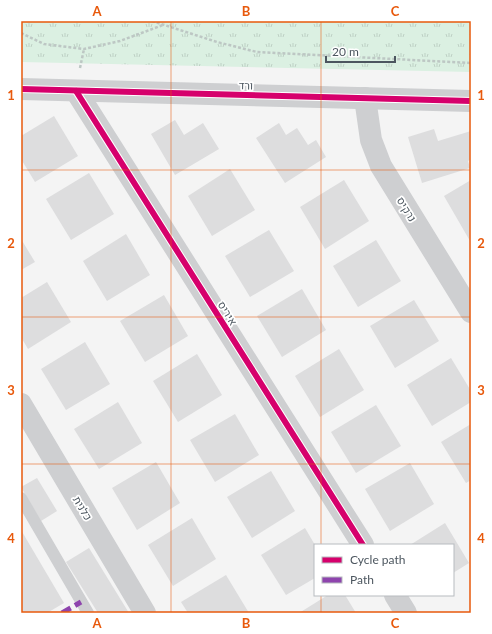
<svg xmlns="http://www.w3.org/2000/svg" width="492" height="634" viewBox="0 0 492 634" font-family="Lato,Heebo,sans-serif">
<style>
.park{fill:url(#park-tufts)}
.building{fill:#ddddde}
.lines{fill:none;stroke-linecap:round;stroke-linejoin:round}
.path{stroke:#bdc7c4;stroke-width:2.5;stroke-dasharray:3 2;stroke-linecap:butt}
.lane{stroke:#cecfd1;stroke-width:12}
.street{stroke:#cecfd1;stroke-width:22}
.quiet{stroke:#8e44ad;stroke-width:5;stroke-dasharray:10 5;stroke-linecap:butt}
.cycleway-casing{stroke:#fff;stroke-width:8}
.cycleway{stroke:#d6006c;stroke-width:6}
.grid{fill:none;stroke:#e8590c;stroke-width:1;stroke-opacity:0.55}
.labels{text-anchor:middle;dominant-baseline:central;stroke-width:3.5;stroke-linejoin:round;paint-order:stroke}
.street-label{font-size:11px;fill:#4c565f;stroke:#fff}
.neatline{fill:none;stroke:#e8590c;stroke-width:1.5}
.grid-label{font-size:13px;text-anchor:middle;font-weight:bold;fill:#e8590c}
</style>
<defs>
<pattern id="park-tufts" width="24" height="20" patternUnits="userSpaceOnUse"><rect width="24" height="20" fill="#dbf0e2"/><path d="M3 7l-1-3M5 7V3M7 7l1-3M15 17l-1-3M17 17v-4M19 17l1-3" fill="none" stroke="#bed0c4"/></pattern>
</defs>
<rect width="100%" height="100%" fill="#f4f4f4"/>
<!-- park -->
<polygon class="park" points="21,21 471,21 471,72 21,62"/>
<!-- building -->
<g class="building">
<polygon points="54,116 78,156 35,182 21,159 21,136"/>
<polygon points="175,120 184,135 203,123 219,149 175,175 151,134"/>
<polygon points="279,123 286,135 297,128 308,145 316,140 326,157 285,183 256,138"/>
<polygon points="434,129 438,141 471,131 471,159 468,161 470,168 422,183 408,137"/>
<polygon points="230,169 255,210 212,236 188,196"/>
<polygon points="89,173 114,214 71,240 46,199"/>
<polygon points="344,180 369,221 325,249 300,207"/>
<polygon points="471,180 471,240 470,241 444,196"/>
<polygon points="269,230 294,271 250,297 225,256"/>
<polygon points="126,234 150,275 107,301 83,261"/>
<polygon points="21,239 35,262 21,270"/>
<polygon points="376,240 401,281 358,307 333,266"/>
<polygon points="47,282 71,322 28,349 21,337 21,298"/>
<polygon points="302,289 326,330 282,357 257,316"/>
<polygon points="164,295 188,336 145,362 120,321"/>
<polygon points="414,300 439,341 395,368 370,326"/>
<polygon points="85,342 110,384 66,410 41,369"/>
<polygon points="339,349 364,390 320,417 295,376"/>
<polygon points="197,354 222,395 178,422 153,381"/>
<polygon points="451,358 471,391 471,402 432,426 407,385"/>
<polygon points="118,402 142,443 99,469 74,429"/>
<polygon points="376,405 401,446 356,473 331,432"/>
<polygon points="235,414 259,455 215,482 190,440"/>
<polygon points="471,424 471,480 466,483 441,442"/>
<polygon points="156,462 180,503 137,530 112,488"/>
<polygon points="410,463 434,504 390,531 365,489"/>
<polygon points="271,471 295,511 252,538 227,497"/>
<polygon points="37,478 57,511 41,521 21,487"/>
<polygon points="192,518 216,559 173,586 148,545"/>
<polygon points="445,523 469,563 453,573 453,545 410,545"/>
<polygon points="305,528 315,545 315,578 286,595 261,555"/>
<polygon points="21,530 64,603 47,613 21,613"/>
<polygon points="89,548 129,613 98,613 66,562"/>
<polygon points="226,575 249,613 188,613 181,602"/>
<polygon points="328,595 345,595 356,613 299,613"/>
</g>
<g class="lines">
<!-- path -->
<g class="path">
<polyline points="152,21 217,42 257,52 471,63"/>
<polyline points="21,33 44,44 84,49 120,41 163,25"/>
<polyline points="80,68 84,49"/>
</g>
<!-- lane -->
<polyline class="lane" points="21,498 88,613"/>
<!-- street -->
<g class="street">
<polyline points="21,89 471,101"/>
<polyline points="76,91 363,545"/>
<polyline points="365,98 371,140 381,166 471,312"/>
<polyline points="21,404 145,613"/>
<polyline points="395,595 406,613"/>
</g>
<!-- quiet -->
<polyline class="quiet" points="62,613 81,602"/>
<defs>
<g id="cycleway">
<polyline points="21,89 471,101"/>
<polyline points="76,91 363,545"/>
</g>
</defs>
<!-- cycleway casing -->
<use href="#cycleway" class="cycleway-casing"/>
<!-- cycleway -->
<use href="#cycleway" class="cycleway"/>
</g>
<!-- grid -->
<path class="grid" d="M171 21V613M321 21V545M21 170H471M21 317H471M21 464H471M321 595V613"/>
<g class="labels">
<!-- street labels -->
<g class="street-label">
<text transform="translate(246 85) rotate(1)">ורד</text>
<text transform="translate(407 209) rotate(58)">נרקיס</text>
<text transform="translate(228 313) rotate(58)">איריס</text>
<text transform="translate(83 508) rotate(59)">כלנית</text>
</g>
</g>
<!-- border -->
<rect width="492" height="634" fill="none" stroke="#ffffff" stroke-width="44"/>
<!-- legend -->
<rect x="314" y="544" width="140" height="52" fill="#ffffff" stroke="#b7bbbf"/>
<rect x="322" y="557" width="20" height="6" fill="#d6006c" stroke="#b7bbbf"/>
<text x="350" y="564" font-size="12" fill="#4c565f">Cycle path</text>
<rect x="322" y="577" width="20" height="6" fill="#8e44ad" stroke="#b7bbbf"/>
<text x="350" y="584" font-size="12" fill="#4c565f">Path</text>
<!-- scale -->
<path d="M326 56v6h69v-6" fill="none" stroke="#4c565f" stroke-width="2"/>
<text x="332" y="56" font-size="12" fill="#4c565f" stroke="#ffffff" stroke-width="3" paint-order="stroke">20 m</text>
<rect x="22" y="22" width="448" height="590" class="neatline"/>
<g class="grid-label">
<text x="97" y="16">A</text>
<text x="246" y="16">B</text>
<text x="395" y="16">C</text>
<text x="11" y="100">1</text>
<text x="481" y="100">1</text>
<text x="11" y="248">2</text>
<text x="481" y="248">2</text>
<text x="11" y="395">3</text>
<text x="481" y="395">3</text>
<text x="11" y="543">4</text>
<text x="481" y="543">4</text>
<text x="97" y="628">A</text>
<text x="246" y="628">B</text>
<text x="395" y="628">C</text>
</g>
</svg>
